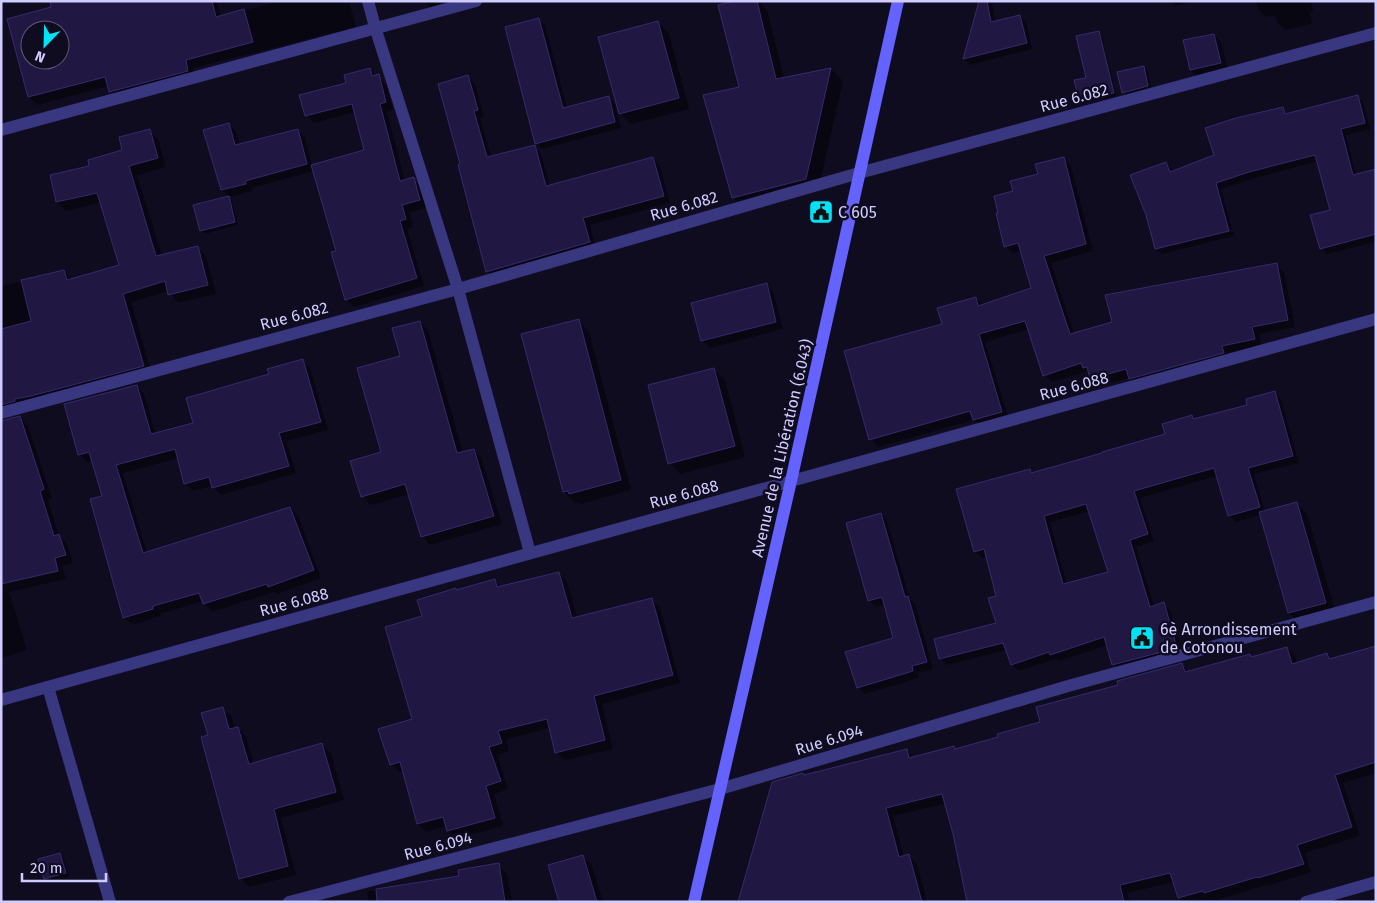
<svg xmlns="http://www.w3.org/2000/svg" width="1377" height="903" viewBox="0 0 1377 903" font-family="'Fira Sans',sans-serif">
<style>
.shadow{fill:#0007;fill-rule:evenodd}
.building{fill:#201842;stroke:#362a6e;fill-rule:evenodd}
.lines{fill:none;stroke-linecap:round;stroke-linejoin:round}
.street{stroke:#383780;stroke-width:12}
.secondary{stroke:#6463ff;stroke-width:12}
.labels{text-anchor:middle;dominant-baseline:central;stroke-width:5;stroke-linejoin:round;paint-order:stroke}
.street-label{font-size:16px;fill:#d1ccff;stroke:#0f0c20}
.poi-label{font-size:16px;fill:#d1ccff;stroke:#0f0c20;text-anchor:start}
</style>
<rect width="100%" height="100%" fill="#0f0c20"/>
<!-- shadow -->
<g class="shadow">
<path d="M51 1H217L221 17 278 1H349L356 27 193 68 196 79 118 100 110 91 108 86 37 105 29 96 9 20 53 8ZM30 30H60V60H30Z"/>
<polygon points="424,1 469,1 435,13"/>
<polygon points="741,1 758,1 767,10 784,79 831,69 843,81 818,191 746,210 733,197 740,88"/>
<polygon points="980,1 992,1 995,22 1020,16 1026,22 1032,49 970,65 964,59"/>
<polygon points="1171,1 1195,1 1175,6"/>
<polygon points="1256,1 1311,1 1313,11 1310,12 1312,24 1285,30 1277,22 1275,15 1266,17 1258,9"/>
<polygon points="538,19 545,25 567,108 608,97 615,104 621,128 542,149 536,143"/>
<polygon points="658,23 669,33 689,109 631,124 620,113"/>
<polygon points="1099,33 1102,36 1116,96 1083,103 1080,100"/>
<polygon points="1214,35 1221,42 1228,70 1198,77 1191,70"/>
<polygon points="1144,67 1147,70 1151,89 1127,96 1124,93 1119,73"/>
<polygon points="370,70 386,84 393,110 387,112 405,181 413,179 421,187 427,208 409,212 413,227 407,229 424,286 354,307 346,299 337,252 314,171 251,188 252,191 229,197 222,190 229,124 236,132 240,145 298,131 305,138 312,166 365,151 355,112 314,123 306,115"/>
<polygon points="467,76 475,84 484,117 480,118 491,157 534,146 541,154 550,186 653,158 660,166 670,203 590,225 596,249 495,279 488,272 459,166 462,165"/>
<polygon points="1357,96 1363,102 1370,129 1346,135 1356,175 1376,170 1376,242 1327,254 1321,248 1331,211 1318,161 1255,178 1221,189 1232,229 1158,247 1158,249 1233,231 1234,236 1162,254 1156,248 1166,163 1173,172 1216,155 1282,108 1288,114"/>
<polygon points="149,131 158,139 166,167 137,175 162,256 198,248 206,257 216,294 178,303 169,291 131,302 152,375 1,415 1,286 64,272 72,280 121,266 102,202 66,211 57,202 51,176 91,166 124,151"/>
<polygon points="1064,158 1071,166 1093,251 1051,263 1074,334 1114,323 1276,265 1284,272 1295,327 1259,334 1262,346 1228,353 1231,360 1137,386 1129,378 1099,386 1091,379 1087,371 1052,382 1044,375 1029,329 985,342 1009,419 982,427 974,420 878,447 871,439 943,325 976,298 983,305 1032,289 1022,251 1013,253 1005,246 1014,192"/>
<polygon points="228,198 232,201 238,225 205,234 201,231 195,206"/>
<polygon points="766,285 773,292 783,329 710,348 702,340"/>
<polygon points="579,321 589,332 631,490 581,504 578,502 575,503 564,492"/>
<polygon points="420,322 428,330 463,453 474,450 482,459 502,524 430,545 422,536 409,494 371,505 362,496 383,453 402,357"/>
<polygon points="302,360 310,368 328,430 286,441 296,473 221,495 212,486 193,491 185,483 179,458 123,473 147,553 290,508 298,516 321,578 277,594 274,592 212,612 203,601 160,614 161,616 132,625 124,617 103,497 93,460 87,462 79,454 136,386 144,394 156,434 194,424 270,375"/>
<polygon points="714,370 725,380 745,457 680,474 670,463"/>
<path d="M1274 392 1281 399 1299 463 1254 474 1265 512 1296 503 1307 514 1336 613 1300 623 1289 613 1261 515 1236 522 1229 515 1217 476 1140 498 1154 541 1136 547 1154 607 1163 604 1170 610 1183 655 1120 672 1114 665 1108 645 1058 661 1056 659 1018 671 1012 665 1007 650 947 665 941 658 998 624V597L987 557 982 558 975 551 1030 471 1033 474 1167 435 1191 417 1195 420 1249 405ZM1090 511 1109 572 1067 585 1050 522Z"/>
<polygon points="20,418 28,426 52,498 48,499 59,536 67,544 73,563 62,566 66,579 9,592 27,650 1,658 1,541"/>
<polygon points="881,514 887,521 910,599 915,604 933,669 918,673 919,678 865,694 858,687 895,638 885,604 876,607 869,600"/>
<polygon points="559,573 567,581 577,618 651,599 660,607 680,683 602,704 613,749 565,760 556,752 550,728 506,739 509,751 497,755 508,789 494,794 503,826 456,839 448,830 447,826 426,832 418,824 404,771 399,772 391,764 414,719 424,617 457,591 494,580 502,588"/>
<polygon points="1376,647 1376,773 1343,783 1360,836 1305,853 1311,872 1267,886 1266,885 1214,901 1212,899 1202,902 1183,902 1179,898 1174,882 1127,893 1130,902 968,902 954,834 946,803 893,816 904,857 909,856 917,864 927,902 739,902 805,776 907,750 914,758 954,747 957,750 1000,738 1042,723 1120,686 1182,665 1189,672 1250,655 1253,658 1287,648 1295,656 1297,663 1327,654 1332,660"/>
<polygon points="223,709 232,717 235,729 237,728 246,737 254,764 322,745 331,753 344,800 281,818 296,875 249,887 240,878 209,736"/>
<polygon points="60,854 63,857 69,876 48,882 45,879 40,860"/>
<polygon points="583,856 592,866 603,902 561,902"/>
<polygon points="498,865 507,874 512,902 369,902 366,892 388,886 390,888 460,877"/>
</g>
<!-- building -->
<g class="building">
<path d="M50 1H212L216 17 244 9 253 42 186 60 188 71 109 92 105 77 28 97 7 19 51 7ZM30 30H60V60H30Z"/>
<polygon points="735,1 757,1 776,79 831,68 806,179 732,198 703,95 739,87 718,5"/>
<polygon points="979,1 987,1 991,22 1020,15 1027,43 963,59"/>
<polygon points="539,18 563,108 609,96 615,122 535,144 505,27"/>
<polygon points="658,21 679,98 619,114 598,37"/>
<polygon points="1099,31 1114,93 1079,101 1074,80 1086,78 1076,36"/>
<polygon points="1214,34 1221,63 1190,70 1183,40"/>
<polygon points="1144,66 1148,86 1122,93 1117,72"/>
<polygon points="370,68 372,76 379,74 386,102 380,104 400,181 414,177 420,200 402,205 406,219 400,221 417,278 345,300 331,252 336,251 311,165 364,150 352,104 305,116 299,95 346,83 344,75"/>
<polygon points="468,75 478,110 474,111 487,157 535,145 546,186 653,157 664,196 583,218 590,242 486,272 458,165 460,164 438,84"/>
<polygon points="1358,95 1365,123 1341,129 1353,175 1376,169 1376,234 1320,249 1310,215 1330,210 1315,155 1249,172 1216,183 1229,231 1155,249 1146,215 1130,175 1166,162 1170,172 1214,155 1205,128 1236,118 1283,107 1285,114"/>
<polygon points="229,123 235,145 298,129 307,164 245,181 246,184 221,190 203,130"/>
<polygon points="150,129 158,158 129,166 156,256 198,246 208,285 168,295 165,281 123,294 144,366 31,396 15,399 15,401 1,405 1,329 31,321 21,280 64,270 67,280 119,265 97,193 56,202 50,175 89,166 88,160 122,150 119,137"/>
<polygon points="1064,157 1086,244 1044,256 1070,334 1112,322 1105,295 1277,263 1288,320 1252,327 1255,339 1222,346 1224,353 1129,379 1126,369 1090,379 1087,367 1083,368 1081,363 1043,376 1025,321 979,334 1002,412 973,420 970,411 869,440 844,351 942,324 937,308 976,297 978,306 1031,288 1018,243 1004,247 996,213 998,213 994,196 1013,191 1010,181 1038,174 1035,164"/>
<polygon points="229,196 235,222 200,231 193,205"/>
<polygon points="767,283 776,322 701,341 691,303"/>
<polygon points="579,319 621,480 569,494 568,491 563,492 521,334"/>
<polygon points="420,321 457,453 474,449 494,516 421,537 405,484 361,497 350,461 381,452 357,368 400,356 392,328"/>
<polygon points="303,359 321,422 279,433 289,466 212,488 209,477 184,484 175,449 116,465 143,553 290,507 314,570 268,587 267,584 203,604 199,593 153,606 153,609 123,618 90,499 102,496 89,452 78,455 64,404 137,385 151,434 193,423 186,398 269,374 267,369"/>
<polygon points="714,368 735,446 668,464 648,385"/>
<path d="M1275 391 1293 456 1248 468 1260 507 1228 516 1214 468 1134 491 1148 534 1130 540 1150 607 1164 602 1177 648 1112 665 1104 637 1050 655 1049 652 1011 665 1003 643 939 659 934 639 996 623 988 598 996 596 984 549 974 552 956 489 1030 469 1031 473 1102 453V452L1165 434 1162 424 1192 415 1193 419 1247 405 1246 399ZM1086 504 1108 572 1063 584 1044 516Z"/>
<polygon points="20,416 44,489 40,491 54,536 59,534 66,555 55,558 58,571 1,584 1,421"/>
<polygon points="1297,502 1326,603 1288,613 1259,512"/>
<polygon points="881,513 905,597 908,596 927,662 912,666 913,671 857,688 845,652 893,638 882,597 868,601 846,523"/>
<polygon points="559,572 572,618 652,598 673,675 594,696 605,740 555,753 547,719 498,731 502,743 489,747 501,781 486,786 495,818 447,831 443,817 417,824 400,762 390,765 378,729 412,719 385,627 422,616 417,600 456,588 456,590 495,579 497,587"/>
<polygon points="1376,646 1376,762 1335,775 1352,827 1297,845 1304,864 1258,878 1257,877 1204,893 1203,891 1178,898 1170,873 1120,885 1124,902 967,902 953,834 942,794 886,808 899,857 909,854 922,902 738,902 772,782 803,773 804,775 907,749 909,758 954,746 955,749 998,737 997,734 1040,722 1036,707 1118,685 1117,681 1182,663 1185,672 1250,654 1251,657 1287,647 1292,664 1327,653 1329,659"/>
<polygon points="223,707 229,729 238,727 249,764 322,743 336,792 274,809 288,866 239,879 201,737 208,735 201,713"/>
<polygon points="60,853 66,873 44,879 38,859"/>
<polygon points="583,855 597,902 559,902 548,865"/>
<polygon points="499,863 505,902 377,902 376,889 459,876 458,870"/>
</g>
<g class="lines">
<!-- street -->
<g class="street">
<polyline points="368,1 375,27 458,289 530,553"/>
<polyline points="1,130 476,1"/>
<polyline points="1,413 458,289 859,173 1376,33"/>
<polyline points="48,687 110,902"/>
<polyline points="1,700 1376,319"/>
<polyline points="289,902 720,789 1068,686 1376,602"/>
<polyline points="1306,902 1376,882"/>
</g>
<!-- secondary -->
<polyline class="secondary" points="694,902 791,481 898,1"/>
</g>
<!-- icons -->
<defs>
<symbol id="civic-square" viewBox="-11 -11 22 22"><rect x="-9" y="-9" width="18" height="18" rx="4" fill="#00e3f7" stroke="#0f0c20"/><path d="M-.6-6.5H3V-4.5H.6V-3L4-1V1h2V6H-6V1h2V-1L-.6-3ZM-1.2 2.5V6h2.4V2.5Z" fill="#111"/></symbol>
</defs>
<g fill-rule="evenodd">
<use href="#civic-square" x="807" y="198" width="28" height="28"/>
<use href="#civic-square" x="1128" y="624" width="28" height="28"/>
</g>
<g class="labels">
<!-- street labels -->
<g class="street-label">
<text transform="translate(1074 98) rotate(-15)">Rue 6.082</text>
<text transform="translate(684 206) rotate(-16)">Rue 6.082</text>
<text transform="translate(294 316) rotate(-15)">Rue 6.082</text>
<text transform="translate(1074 386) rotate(-15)">Rue 6.088</text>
<text transform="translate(782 448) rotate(-77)">Avenue de la Libération (6.043)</text>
<text transform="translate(684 494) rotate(-15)">Rue 6.088</text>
<text transform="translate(294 602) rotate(-15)">Rue 6.088</text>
<text transform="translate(829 740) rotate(-17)">Rue 6.094</text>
<text transform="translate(438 846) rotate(-15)">Rue 6.094</text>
</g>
<!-- poi labels -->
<g class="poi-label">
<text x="838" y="212">C 605</text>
<text x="1160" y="629">6è Arrondissement<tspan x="1160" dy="18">de Cotonou</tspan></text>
</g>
</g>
<!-- border -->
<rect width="1377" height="903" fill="none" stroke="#d1ccff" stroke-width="5"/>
<!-- north arrow -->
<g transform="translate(45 45) rotate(203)"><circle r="24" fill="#0f0c20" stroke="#5d5979"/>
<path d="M0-4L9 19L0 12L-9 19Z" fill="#00e3f7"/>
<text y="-8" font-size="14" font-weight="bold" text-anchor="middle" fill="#d1ccff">N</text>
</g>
<!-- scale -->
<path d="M22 873v8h84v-8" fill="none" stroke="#d1ccff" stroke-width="2.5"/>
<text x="30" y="873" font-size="15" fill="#d1ccff" stroke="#0f0c20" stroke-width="4" paint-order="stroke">20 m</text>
</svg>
